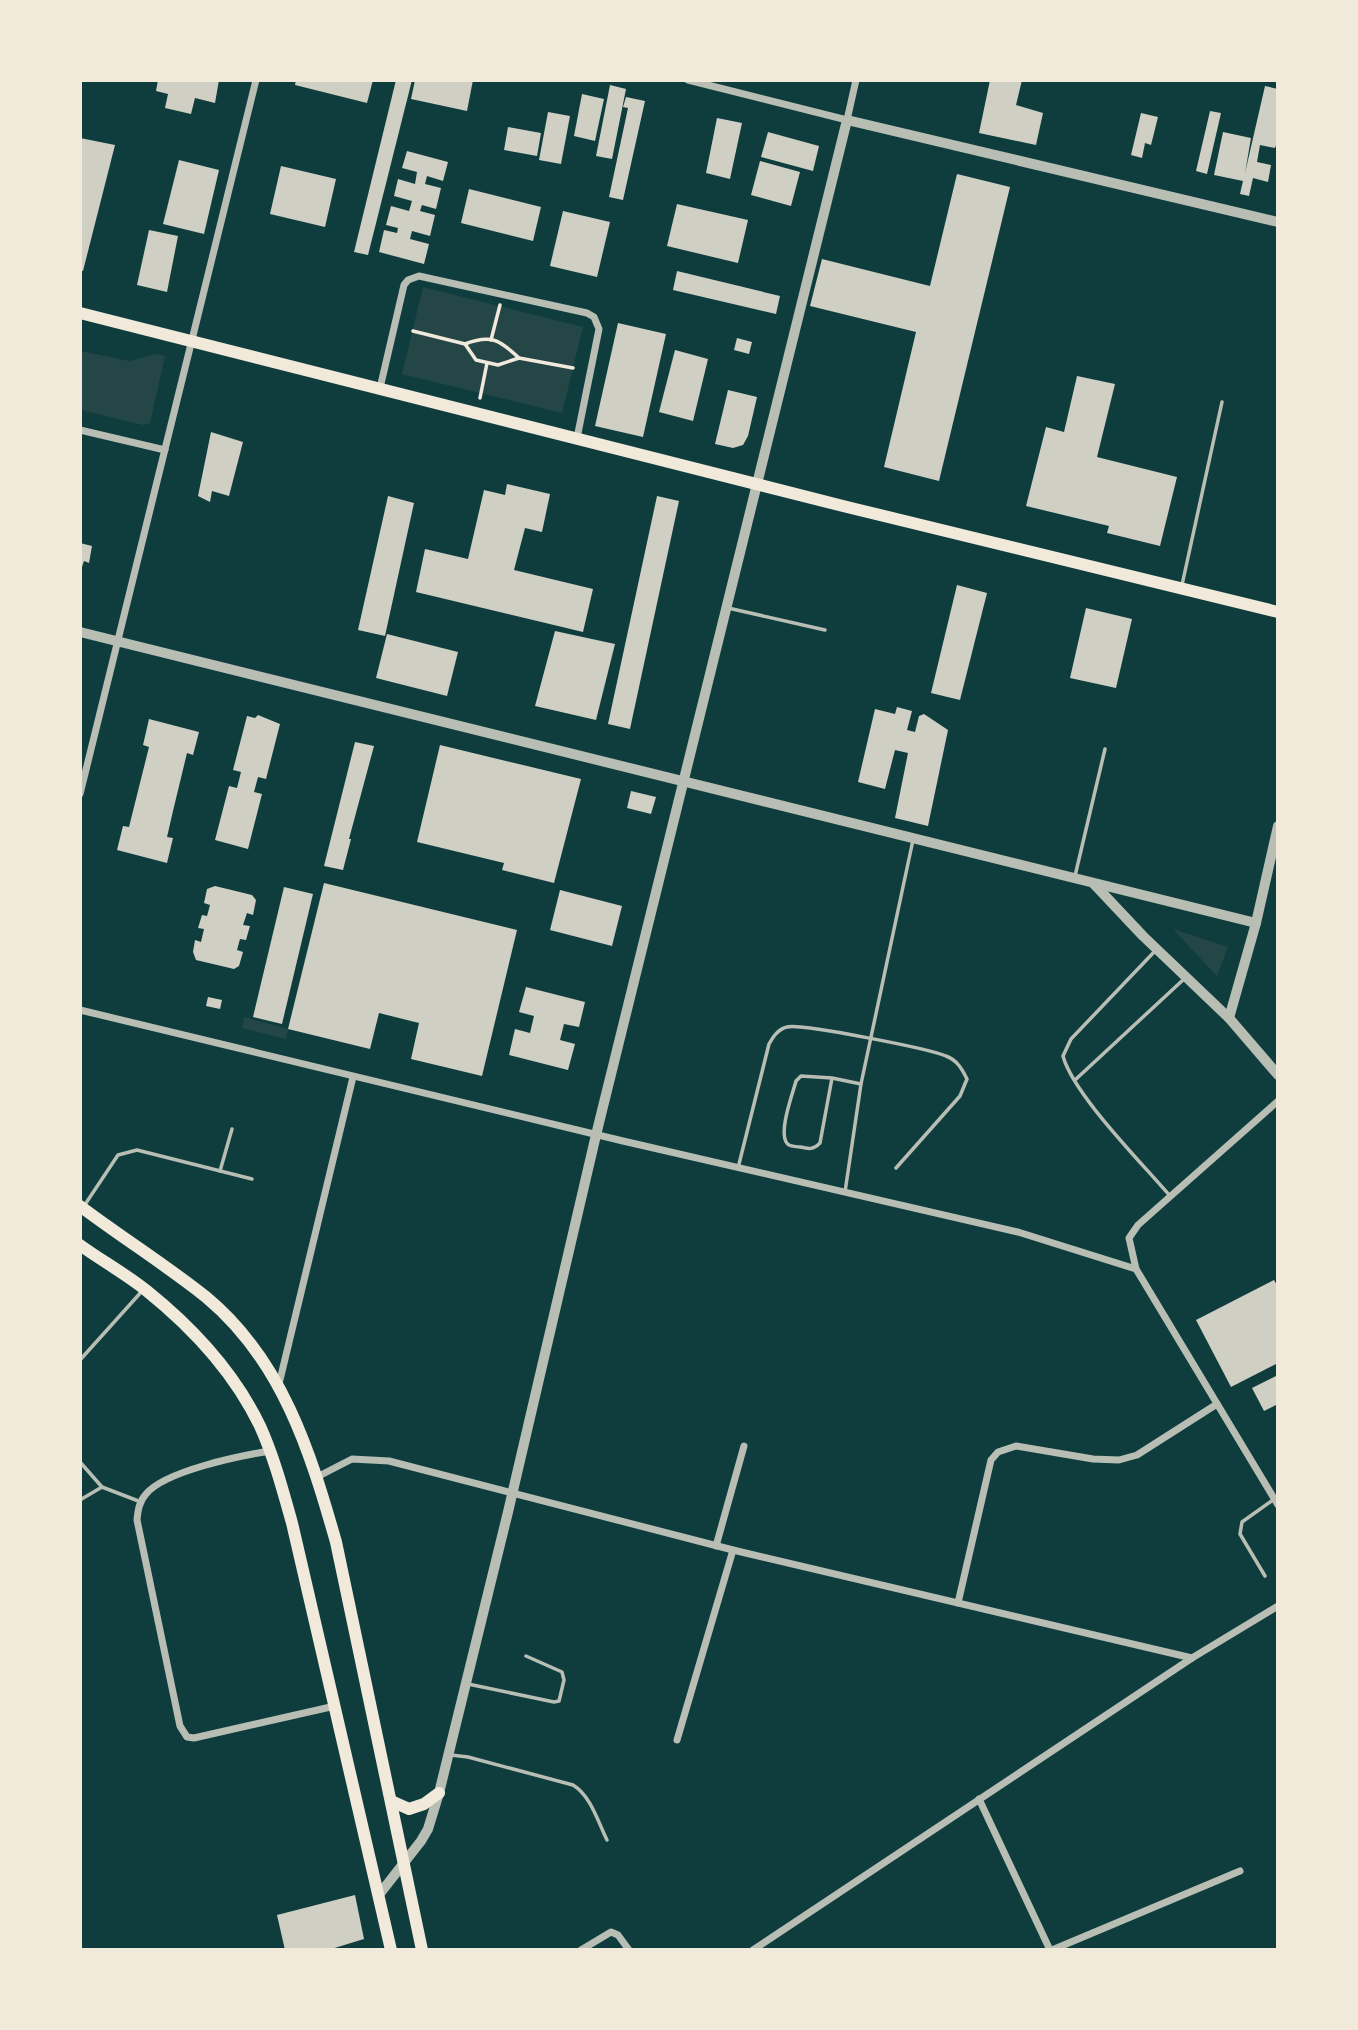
<svg xmlns="http://www.w3.org/2000/svg" width="1358" height="2030" viewBox="0 0 1358 2030" font-family="'DM Sans',sans-serif">
<style>
.green{fill:#244646}
.building{fill:#cfcfc3}
.lines{fill:none;stroke-linecap:round;stroke-linejoin:round}
.path{stroke:#f1e9da;stroke-width:3.5}
.service{stroke:#b8beb3;stroke-width:3.5}
.minor{stroke:#b8beb3;stroke-width:7}
.tertiary{stroke:#b8beb3;stroke-width:10}
.primary{stroke:#f1e9da;stroke-width:12}
</style>
<rect width="100%" height="100%" fill="#0f3d3e"/>
<!-- green -->
<g class="green">
<polygon points="423,287 583,327 562,413 402,374"/>
<polygon points="81,351 129,361 156,354 165,356 150,423 143,425 81,410"/>
<polygon points="1173,929 1228,947 1217,976"/>
<polygon points="244,1017 288,1029 286,1039 242,1028"/>
</g>
<!-- building -->
<g class="building">
<polygon points="158,80 219,80 215,103 195,98 191,114 165,108 168,94 156,91"/>
<polygon points="296,80 373,80 367,103 295,85"/>
<polygon points="396,80 412,80 368,255 354,252"/>
<polygon points="415,80 473,80 467,111 411,99"/>
<polygon points="990,80 1022,80 1016,105 1043,113 1036,145 979,133"/>
<polygon points="610,85 626,89 612,159 596,156"/>
<polygon points="1265,86 1278,89 1278,139 1275,148 1260,145 1257,162 1271,165 1268,182 1253,178 1249,196 1240,194 1243,181 1214,175 1223,132 1251,138 1245,173"/>
<polygon points="582,94 604,99 595,141 574,136"/>
<polygon points="626,97 645,101 623,200 609,197 628,108 623,107"/>
<polygon points="1210,111 1221,113 1207,174 1196,171"/>
<polygon points="548,112 570,116 561,164 539,160"/>
<polygon points="1141,113 1158,117 1151,145 1145,143 1142,158 1131,155"/>
<polygon points="717,118 742,123 730,179 706,173"/>
<polygon points="508,127 541,133 537,156 504,150"/>
<polygon points="768,132 819,146 813,171 761,157"/>
<polygon points="80,138 115,145 83,271 80,270"/>
<polygon points="407,151 448,162 443,181 427,176 425,184 441,188 436,209 422,205 420,211 435,215 430,236 412,231 410,239 429,244 424,264 379,252 384,230 397,233 398,228 386,225 391,206 409,211 412,201 394,196 398,179 415,184 417,172 402,168"/>
<polygon points="179,160 219,170 204,234 163,224"/>
<polygon points="760,161 800,172 791,206 751,195"/>
<polygon points="281,166 336,179 325,227 270,214"/>
<polygon points="957,174 1010,187 939,481 884,467 916,332 810,306 822,259 930,286"/>
<polygon points="469,189 541,207 533,241 461,223"/>
<polygon points="677,204 748,220 738,263 667,246"/>
<polygon points="563,211 610,222 597,277 550,266"/>
<polygon points="149,230 178,236 167,292 137,285"/>
<polygon points="677,271 780,296 776,314 673,290"/>
<polygon points="618,323 666,334 643,437 595,426"/>
<polygon points="737,338 752,342 749,354 734,350"/>
<polygon points="675,350 708,359 693,421 659,412"/>
<polygon points="1077,376 1115,384 1097,457 1177,477 1160,546 1107,533 1109,526 1026,506 1046,427 1064,432"/>
<polygon points="728,390 757,397 748,436 743,445 733,448 715,444"/>
<polygon points="211,432 243,442 229,496 212,491 210,502 198,496"/>
<polygon points="507,484 550,494 542,532 525,528 514,570 593,589 583,632 416,592 425,549 468,559 484,490 505,495"/>
<polygon points="388,496 414,503 385,636 358,630"/>
<polygon points="657,496 679,501 630,729 608,724"/>
<polygon points="80,543 92,546 89,563 84,561 81,570"/>
<polygon points="957,585 987,593 960,700 931,693"/>
<polygon points="1086,608 1132,619 1116,688 1070,678"/>
<polygon points="555,631 615,644 596,720 535,706"/>
<polygon points="387,634 458,652 447,696 376,678"/>
<polygon points="897,707 912,711 907,730 915,732 919,716 924,714 948,730 928,826 895,818 908,753 895,750 885,789 858,782 875,709 895,714"/>
<polygon points="258,715 280,724 266,779 258,777 254,792 262,794 248,849 215,840 229,786 237,788 241,772 233,770 247,716 255,718"/>
<polygon points="149,719 199,732 193,755 187,753 173,811 167,837 173,838 167,863 117,850 123,826 129,827 149,747 143,745"/>
<polygon points="355,742 374,746 349,839 351,839 343,870 324,866"/>
<polygon points="440,745 581,779 554,883 502,870 504,863 417,842"/>
<polygon points="631,791 656,797 651,814 627,808"/>
<polygon points="324,883 517,930 482,1076 411,1059 419,1023 379,1013 370,1049 288,1029"/>
<polygon points="215,886 252,895 256,900 253,915 247,913 243,925 250,926 246,940 240,939 237,950 243,952 239,966 234,969 196,960 193,952 195,940 201,942 204,929 198,928 202,915 207,916 210,905 204,903 207,889"/>
<polygon points="284,887 313,894 282,1024 253,1017"/>
<polygon points="560,890 622,906 612,946 550,930"/>
<polygon points="526,987 585,1002 579,1027 564,1024 560,1040 575,1044 568,1070 509,1055 515,1029 530,1033 534,1016 519,1012"/>
<polygon points="208,997 222,1000 220,1009 206,1006"/>
<polygon points="1274,1280 1278,1287 1278,1363 1231,1387 1196,1320"/>
<polygon points="1278,1375 1278,1404 1264,1411 1252,1388"/>
<polygon points="355,1895 364,1939 328,1950 285,1950 277,1915"/>
</g>
<g class="lines">
<!-- path -->
<g class="path">
<polyline points="413,331 465,344 476,360 498,365 519,358 573,368"/>
<polyline points="491,340 500,305"/>
<path d="M465 344C491 334 500 340 519 358"/>
<polyline points="480,398 487,363"/>
</g>
<!-- service -->
<g class="service">
<polyline points="1182,585 1222,402"/>
<polyline points="728,608 825,630"/>
<polyline points="1075,876 1105,749"/>
<path d="M1155 951 1071 1039 1063 1056C1073 1094 1142 1163 1170 1196"/>
<path d="M832 1078 820 1143C813 1150 809 1149 800 1147 799 1147 789 1146 789 1145 776 1137 793 1093 796 1081L801 1076 832 1078 861 1084"/>
<polyline points="1075,1080 1184,979"/>
<path d="M738 1168 769 1044C773 1037 778 1029 787 1027 800 1023 930 1049 946 1056 957 1060 962 1069 967 1079L960 1096 896 1168"/>
<polyline points="220,1171 232,1129"/>
<polyline points="845,1192 861,1084 913,840"/>
<polyline points="84,1206 118,1155 137,1150 252,1179"/>
<polyline points="80,1360 143,1290"/>
<polyline points="80,1462 102,1487 141,1502"/>
<polyline points="80,1500 102,1487"/>
<polyline points="1265,1576 1240,1534 1242,1522 1273,1500"/>
<polyline points="468,1684 554,1702 559,1701 564,1680 562,1672 526,1656"/>
<path d="M451 1755 468 1757 573 1785C591 1796 598 1822 607 1840"/>
</g>
<!-- minor -->
<g class="minor">
<polyline points="688,80 847,120 856,80"/>
<polyline points="380,388 404,285 408,280 419,276 587,313 594,317 599,329 577,438"/>
<polyline points="80,430 165,450"/>
<polyline points="80,794 256,80"/>
<polyline points="80,1010 623,1141 1018,1232 1136,1269"/>
<polyline points="1278,1101 1138,1225 1129,1238 1136,1269 1278,1505"/>
<polyline points="279,1384 353,1077"/>
<path d="M270 1451C239 1456 165 1471 146 1494 139 1502 138 1510 137 1520L180 1726 187 1737 194 1738 335 1706"/>
<polyline points="317,1477 352,1459 389,1461 733,1550 1192,1658"/>
<polyline points="716,1546 744,1446"/>
<polyline points="958,1603 991,1460 998,1452 1016,1446 1093,1459 1119,1460 1137,1455 1217,1404"/>
<polyline points="677,1740 733,1550"/>
<polyline points="979,1799 1050,1950"/>
<polyline points="581,1950 611,1932 618,1935 629,1950"/>
<polyline points="753,1950 1192,1658 1278,1606"/>
<polyline points="1052,1950 1240,1871"/>
</g>
<!-- tertiary -->
<g class="tertiary">
<polyline points="80,632 1256,923"/>
<polyline points="1094,884 1143,936 1229,1018 1278,1075"/>
<polyline points="1229,1018 1256,923 1278,826"/>
<polyline points="378,1896 421,1841 428,1829 439,1793 508,1512 596,1135 847,120 1278,222"/>
</g>
<!-- primary -->
<g class="primary">
<polyline points="80,313 847,507 1278,612"/>
<path d="M80 1206C121 1237 166 1265 206 1297 282 1360 310 1451 336 1542L422 1950"/>
<path d="M80 1245C102 1261 126 1274 147 1291 193 1328 234 1372 260 1426 274 1457 283 1491 292 1523L391 1950"/>
<polyline points="391,1801 409,1809 424,1804 439,1793"/>
</g>
</g>
<!-- border -->
<rect width="1358" height="2030" fill="none" stroke="#f1e9da" stroke-width="164"/>
</svg>
